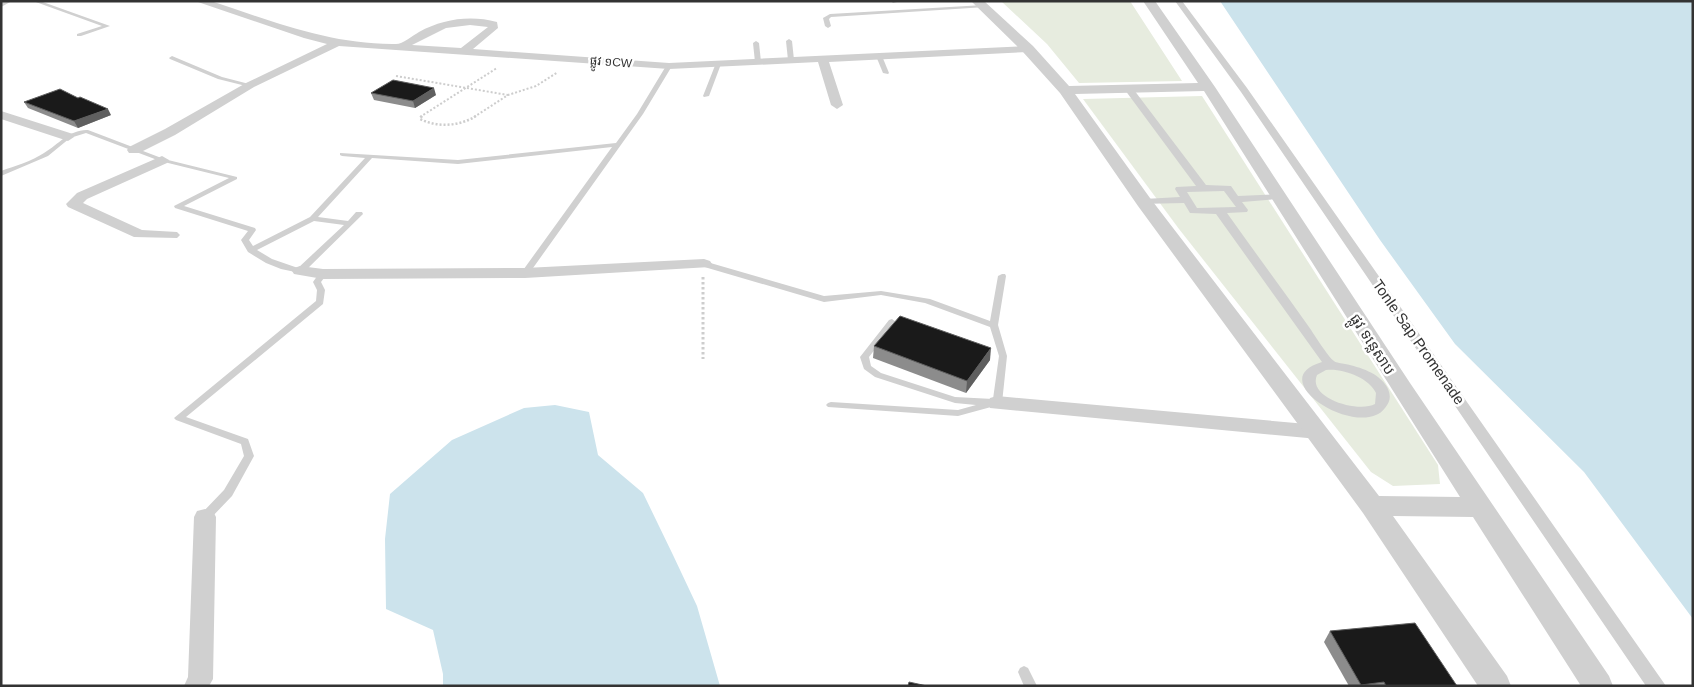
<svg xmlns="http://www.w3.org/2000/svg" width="1694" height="687" viewBox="0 0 1694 687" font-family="Helvetica,'Noto Sans Khmer',sans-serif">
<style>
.green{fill:#e7ecdf}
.water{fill:#cce3ec}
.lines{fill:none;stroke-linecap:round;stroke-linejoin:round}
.path-far2{stroke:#cdcdcd;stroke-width:2;stroke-dasharray:2 2;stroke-linecap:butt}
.path-far1{stroke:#cdcdcd;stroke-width:2.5;stroke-dasharray:2 2;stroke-linecap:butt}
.path{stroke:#cdcdcd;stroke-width:3;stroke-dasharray:2.5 2.5;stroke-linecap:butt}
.service{fill:#d0d0d0;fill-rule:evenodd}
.pedestrian{fill:#d0d0d0;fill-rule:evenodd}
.minor{fill:#d0d0d0;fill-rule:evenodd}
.tertiary{fill:#d0d0d0;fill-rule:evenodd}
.wall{fill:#8c8c8c}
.shaded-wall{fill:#5f5f5f}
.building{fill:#1a1a1a;stroke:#5f5f5f}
.labels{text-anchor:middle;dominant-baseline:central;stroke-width:5;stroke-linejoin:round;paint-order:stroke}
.far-street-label{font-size:12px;fill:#333;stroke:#fff}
.street-label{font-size:15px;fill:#333;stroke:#fff}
</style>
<rect width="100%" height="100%" fill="#fff"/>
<!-- green -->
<g class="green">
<polygon points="1001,1 1130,1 1182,81 1079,83 1047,44"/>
<polygon points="1202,96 1438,465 1440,484 1393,486 1371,472 1179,229 1083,99"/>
</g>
<!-- water -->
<g class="water">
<polygon points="1220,1 1693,1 1693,619 1584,472 1455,344 1380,240"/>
<polygon points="555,405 589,412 598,455 643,493 673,555 697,606 720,686 443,686 443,674 433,630 386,609 385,539 390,494 452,440 524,408"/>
</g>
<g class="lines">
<!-- path-far2 -->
<g class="path-far2">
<polyline points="396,76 508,95"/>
<polyline points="420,117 497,68"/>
<polyline points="474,117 508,95 536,86 558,72"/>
</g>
<!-- path-far1 -->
<path class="path-far1" d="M422 116 420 119C438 128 460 126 476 116"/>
<!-- path -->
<polyline class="path" points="703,277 703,359"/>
<!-- service -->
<g class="service">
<polygon points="33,1 40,1 110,26 81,36 77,36 77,34 102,26"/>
<polygon points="891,1 901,1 893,3"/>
<polygon points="984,5 986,6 986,7 831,17 829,19 831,26 828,28 825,26 823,18 830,14"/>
<polygon points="789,39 792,41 794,60 791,62 788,60 786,41"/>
<polygon points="756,41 759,43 761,62 758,64 755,62 753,43"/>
<polygon points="877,55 882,56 889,73 888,74 883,73 876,56"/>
<polygon points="172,56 222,77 253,85 250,87 218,79 170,59 169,58"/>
<polygon points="716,63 721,64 709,96 704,97 703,96"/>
<path d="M669 64 672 66 643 114 528 275H525L521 273 612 147 458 164 372 158 318 217 348 221 356 212H362L363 214 303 273H300L281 269 266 263 248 252 241 240 248 231 175 208 174 206 229 178 160 161 86 133 70 138 48 156 1 176V171C15 166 32 161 44 153 59 144 70 129 88 130L164 159 237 177V179L184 206 255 228 256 230 249 240 253 246 310 217 365 158 342 156 340 155V153L458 160 616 143 637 114 666 66ZM314 221 344 225 298 268 272 259 257 250Z"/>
<polygon points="701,262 707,262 824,296 881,291 930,299 990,321 998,276 1002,274 1005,274 1006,276 998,325 1007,356 1002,403 1000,405 992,406 991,407 958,416 828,407 826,405 828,403 831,402 958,410 976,405 955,403 875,377 864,369 860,357 889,320 892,319 896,322 869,357 871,366 881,373 955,397 993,399 999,356 990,327 925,303 881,295 824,302 701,266 700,264"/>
<polygon points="320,272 326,272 327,274 321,282 325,290 323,304 186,417 248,439 254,456 232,496 209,520 205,521 201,520 200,517 201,514 224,490 244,456 241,444 176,420 174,418 316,301 317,290 313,282"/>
<polygon points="1024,666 1028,668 1037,686 1024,686 1018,672 1020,668"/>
</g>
<!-- pedestrian -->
<g class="pedestrian">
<polygon points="1175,1 1182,1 1247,88 1666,686 1646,686 1241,92"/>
<path d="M1125 86H1131L1206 185 1231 186 1238 196 1281 194 1282 196 1277 199 1242 202 1248 210 1247 212 1227 213C1254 251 1282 289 1309 327 1314 334 1328 357 1334 361 1336 363 1342 363 1345 364 1360 367 1379 373 1387 387 1391 395 1391 401 1385 408 1361 441 1260 380 1322 362L1216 214 1190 213 1184 203 1140 204V200L1144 199 1180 197 1175 189 1176 187 1196 186 1125 90ZM1224 191 1236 207 1197 208 1187 192ZM1326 370C1343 368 1369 378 1376 393L1375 404C1358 413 1307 398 1317 375Z"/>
</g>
<!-- minor -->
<g class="minor">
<path d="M195 1H211C271 21 331 45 396 44 403 44 412 36 419 32 443 19 470 15 497 22L498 28 473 49 669 63 1028 46 1033 49 1028 52 829 62 843 105 837 109 831 105 818 62 669 69 339 46 254 87 175 135 139 153H129L127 150 129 147 165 129 246 83 327 44 304 38ZM470 25 488 27 461 48 412 45 446 28Z"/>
<polygon points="1,111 73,134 74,137 68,141 1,119"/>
<polygon points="162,156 169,160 167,163 87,199 83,203 142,230 177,232 180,235 177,238 134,237 68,207 66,204 77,193"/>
<polygon points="704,259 710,261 712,264 710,267 525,278 323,279 294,274 292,271 294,268 300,266 323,269 525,268"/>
<polygon points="997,396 1318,425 1325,427 1328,432 1325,437 1318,439 990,408 988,403 990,398"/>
<polygon points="205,509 213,511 216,517 213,679 209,686 184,686 188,677 194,517 197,511"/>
</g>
<!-- tertiary -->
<g class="tertiary">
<polygon points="1,1 12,1 1,7"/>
<path d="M971 1H984L1033 46 1069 86 1198 83 1143 1H1155L1215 87 1410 383 1609 676 1613 686H1581L1473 517 1393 516 1507 676 1511 686H1478L1363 513 1138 206 1060 93 1023 52ZM1204 91 1460 497 1379 496 1150 198 1075 94Z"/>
</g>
</g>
<!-- wall -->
<g class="wall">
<polygon points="371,93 436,95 415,108 374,100"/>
<polygon points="24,102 111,115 78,128 28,108"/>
<polygon points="874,346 990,360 966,393 873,358"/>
<polygon points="1330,631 1457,686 1349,686 1324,642"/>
</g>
<!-- shaded-wall -->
<g class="shaded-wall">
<polygon points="434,88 436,95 415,108 413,101"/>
<polygon points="108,109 111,115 78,128 74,121"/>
<polygon points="991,348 990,360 966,393 967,381"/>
</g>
<!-- building -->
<g class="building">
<polygon points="393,80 434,88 413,101 371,93"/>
<polygon points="60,89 78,98 80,97 108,109 74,121 24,102"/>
<polygon points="900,316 991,348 967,381 874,346"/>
<polygon points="1415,623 1457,686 1386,686 1384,682 1361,685 1330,631"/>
<polygon points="909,682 927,686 908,686"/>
</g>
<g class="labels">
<!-- far-street labels -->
<g class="far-street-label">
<text transform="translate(611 62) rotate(4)">ផ្លូវ ១CW</text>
</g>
<!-- street labels -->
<g class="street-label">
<text transform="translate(1419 342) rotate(55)">Tonle Sap Promenade</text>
<text transform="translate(1373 344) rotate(57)">ផ្លូវ ទន្លេសាប</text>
</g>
</g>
<!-- border -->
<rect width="1694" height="687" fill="none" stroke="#333333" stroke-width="5"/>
</svg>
